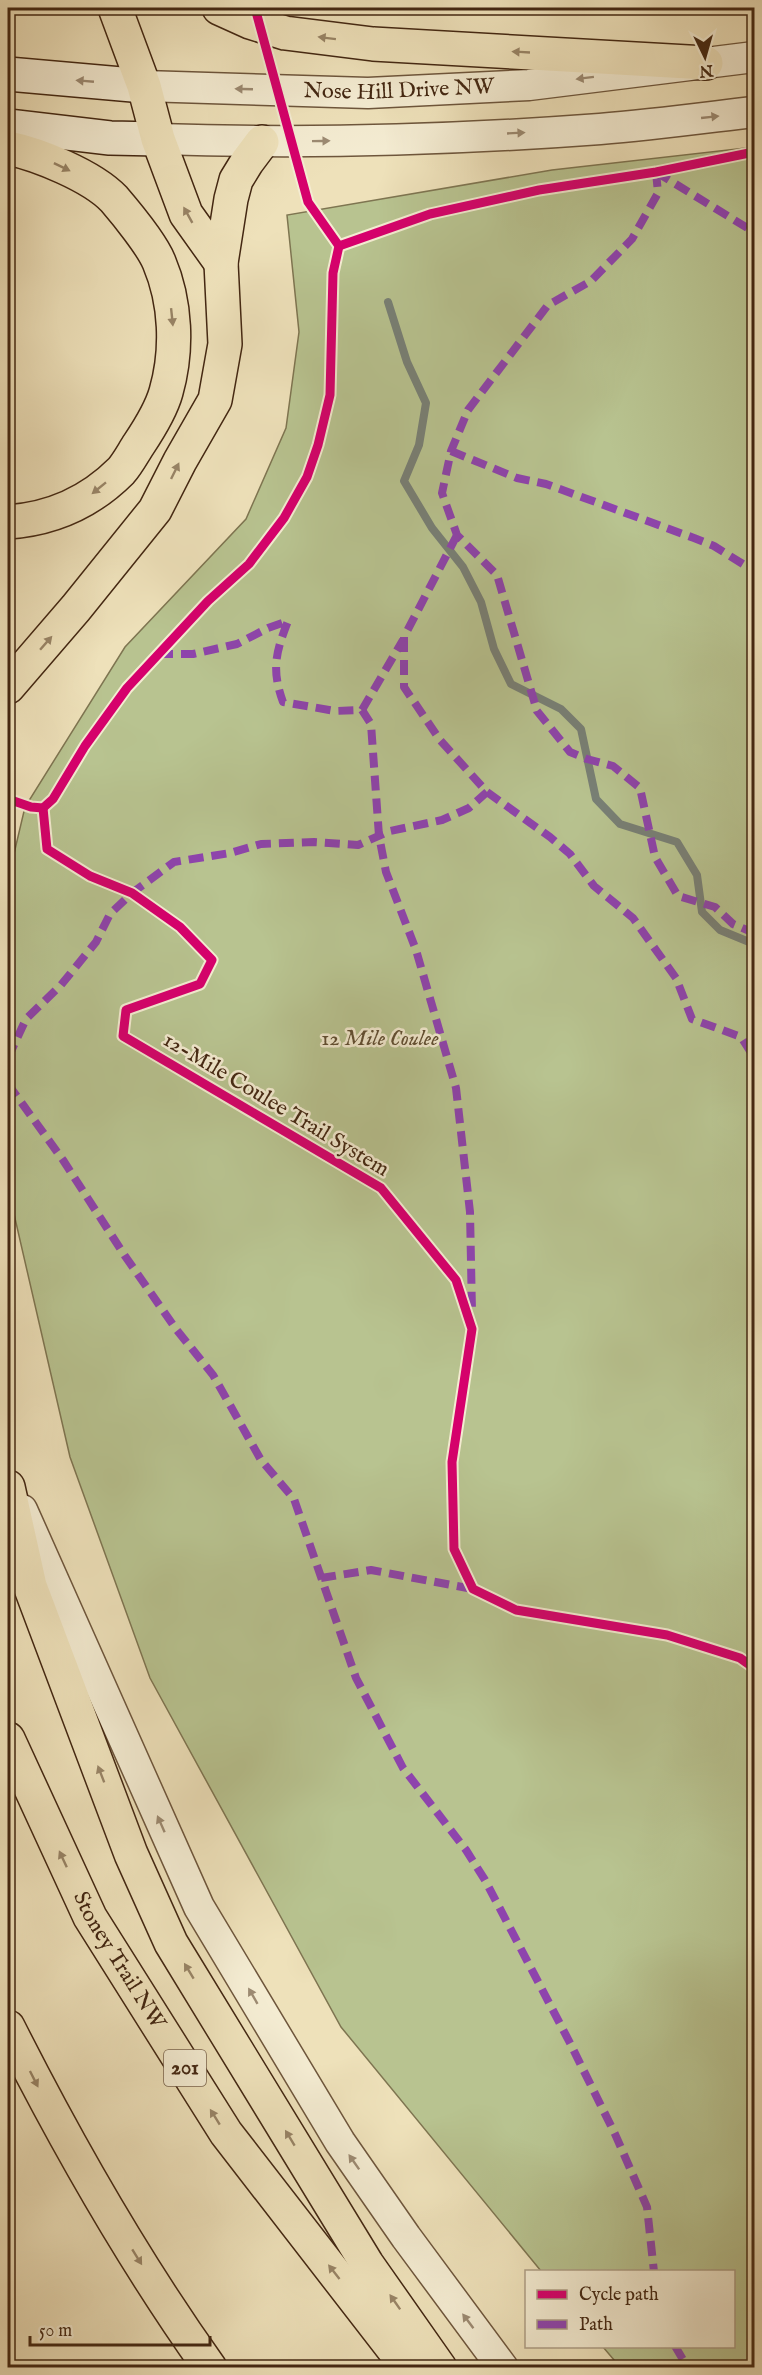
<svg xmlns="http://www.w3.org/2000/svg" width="762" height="2375" viewBox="0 0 762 2375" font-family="'IM FELL English',serif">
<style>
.green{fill:#b8c390;stroke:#7e7551;stroke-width:1.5}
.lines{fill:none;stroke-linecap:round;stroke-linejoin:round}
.stream{stroke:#788076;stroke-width:8}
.tertiary-casing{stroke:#6e563c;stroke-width:33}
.secondary-casing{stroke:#432712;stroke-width:36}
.motorway-casing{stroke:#432712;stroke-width:36}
.tertiary{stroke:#f4ecd2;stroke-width:30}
.secondary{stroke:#f4ecd2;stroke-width:33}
.motorway{stroke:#eee1ba;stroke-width:33}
.quiet{stroke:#8e44ad;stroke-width:8;stroke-dasharray:15 8;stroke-linecap:butt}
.cycleway-casing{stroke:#f4ecd2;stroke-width:13}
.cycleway{stroke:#d6006c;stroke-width:9}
.oneway{fill:#988466}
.oneway2{fill:#9c8a72}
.labels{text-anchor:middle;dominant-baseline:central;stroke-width:5;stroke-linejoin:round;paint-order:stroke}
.shield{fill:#f4ecd2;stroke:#78624c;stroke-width:1.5}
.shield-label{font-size:21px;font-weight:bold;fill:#432712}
.street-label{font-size:22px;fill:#432712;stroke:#f4ecd2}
.park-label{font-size:22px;font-style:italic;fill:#604e32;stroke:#f4ecd2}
</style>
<rect width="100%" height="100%" fill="#eee1ba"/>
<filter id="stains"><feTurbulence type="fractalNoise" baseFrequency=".00333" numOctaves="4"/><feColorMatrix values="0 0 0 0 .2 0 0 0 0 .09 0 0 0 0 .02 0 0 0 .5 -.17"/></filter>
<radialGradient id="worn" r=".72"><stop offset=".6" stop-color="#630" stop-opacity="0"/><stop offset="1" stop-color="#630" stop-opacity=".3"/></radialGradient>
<!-- green -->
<polygon class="green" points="754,147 754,2367 620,2367 603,2347 734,2346 734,2272 541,2271 341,2027 150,1678 70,1457 8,1188 8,879 25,807 125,647 246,519 286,428 299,332 287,215 552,170"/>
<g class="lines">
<!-- stream -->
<polyline class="stream" points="388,302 407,362 426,403 419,445 404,481 432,528 463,567 481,602 494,649 511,684 561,709 581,729 596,799 620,824 677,842 697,875 702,912 720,930 754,944"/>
<defs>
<g id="tertiary">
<path id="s1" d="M144 86 368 93 529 85 754 57"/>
<path d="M158 139C305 144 453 140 600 129 652 125 703 118 754 112"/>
<polyline points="22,1510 199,1907 340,2142 406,2237 503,2368"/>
</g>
<g id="secondary">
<polyline points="8,74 144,86"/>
<polyline points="8,126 110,138 158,139"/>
</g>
<g id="motorway">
<polyline points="115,8 144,86 158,139 186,214 221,263"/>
<polyline points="219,8 250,22 285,33 373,44 706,63"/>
<path d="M8 148C38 154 92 176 114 199 126 213 152 245 159 262 176 302 178 350 166 392 161 410 149 429 139 444 133 453 128 463 121 471 89 503 52 519 8 522"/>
<polyline points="8,687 76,608 155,510 180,461 215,400 225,344 221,263 231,199 236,180 247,162 262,142"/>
<polyline points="8,1487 30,1586 131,1854 171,1943 367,2264 440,2368"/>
<path id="s2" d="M8 1739 90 1917 226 2133 408 2368"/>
<path d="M8 2027C67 2144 133 2260 210 2368"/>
</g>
</defs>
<!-- tertiary casing -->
<use href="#tertiary" class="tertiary-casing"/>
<!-- secondary casing -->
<use href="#secondary" class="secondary-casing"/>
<!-- motorway casing -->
<use href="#motorway" class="motorway-casing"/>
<!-- tertiary -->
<use href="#tertiary" class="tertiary"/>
<!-- secondary -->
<use href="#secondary" class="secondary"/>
<!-- motorway -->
<use href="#motorway" class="motorway"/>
<!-- quiet -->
<g class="quiet">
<polyline points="656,172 658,193 632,239 591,281 548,305 468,410 451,451 442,493 457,535 497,575 537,711 570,752 587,759 613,766 640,788 655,857 678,896 715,907 733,924 754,933"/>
<polyline points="656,172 754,232"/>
<polyline points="451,451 517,478 546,484 694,538 714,546 754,571"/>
<polyline points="457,535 404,637 404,687 440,740 487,792 550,837 570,854 594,886 633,918 676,978 692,1019 741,1037 754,1057"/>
<path d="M158 654H193L237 644 268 628 288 621C276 652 271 669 283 702L335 711 362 710 371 724 379 836 386 872 416 950 456 1088 470 1212 472 1312"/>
<polyline points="362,710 403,640"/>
<polyline points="8,1058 26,1019 61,985 96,942 110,914 132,893 174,862 230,853 261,844 314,842 358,845 390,831 442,820 469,808 487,792"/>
<polyline points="8,1084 63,1160 125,1256 176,1329 213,1375 261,1460 294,1499 356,1678 403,1768 466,1850 485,1880 570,2043 615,2134 647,2207 654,2272"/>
<polyline points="321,1578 371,1570 473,1589"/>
<polyline points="675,2346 688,2368"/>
</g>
<defs>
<g id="cycleway">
<polyline points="339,246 430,214 539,190 656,172 754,152"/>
<polyline points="8,799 31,807 43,808 53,799 85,746 127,688 208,601 249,564 284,518 307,477 318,445 330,395 333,273 339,246 308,202 255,8"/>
<polyline points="43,808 47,849 90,876 132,893 180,927 212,960 200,984 126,1010 123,1036 381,1188 456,1280 472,1329 452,1462 454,1549 473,1589 516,1610 667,1635 740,1658 754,1668"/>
</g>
</defs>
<!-- cycleway casing -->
<use href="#cycleway" class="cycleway-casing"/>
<!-- cycleway -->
<use href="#cycleway" class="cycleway"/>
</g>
<!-- one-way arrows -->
<defs><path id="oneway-solid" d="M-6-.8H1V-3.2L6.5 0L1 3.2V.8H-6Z" transform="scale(1.5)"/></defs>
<g class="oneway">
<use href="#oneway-solid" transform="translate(327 38) rotate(-173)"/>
<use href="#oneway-solid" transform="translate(521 52) rotate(-177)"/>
<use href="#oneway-solid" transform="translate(62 167) rotate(26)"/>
<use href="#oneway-solid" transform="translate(188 215) rotate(-119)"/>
<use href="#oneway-solid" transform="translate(172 317) rotate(84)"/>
<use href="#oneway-solid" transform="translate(175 471) rotate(-64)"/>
<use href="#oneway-solid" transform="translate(99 488) rotate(141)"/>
<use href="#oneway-solid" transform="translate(46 643) rotate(-49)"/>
<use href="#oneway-solid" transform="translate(101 1774) rotate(-111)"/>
<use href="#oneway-solid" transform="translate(63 1859) rotate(-115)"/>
<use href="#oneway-solid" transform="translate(189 1971) rotate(-121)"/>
<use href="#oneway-solid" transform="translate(34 2079) rotate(63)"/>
<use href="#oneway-solid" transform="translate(215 2117) rotate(-122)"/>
<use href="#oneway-solid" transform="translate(290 2138) rotate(-121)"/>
<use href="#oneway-solid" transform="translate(137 2257) rotate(58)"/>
<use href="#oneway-solid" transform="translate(334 2272) rotate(-128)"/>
<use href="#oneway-solid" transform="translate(395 2302) rotate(-125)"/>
</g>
<g class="oneway2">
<use href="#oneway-solid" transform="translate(585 78) rotate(173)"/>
<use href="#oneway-solid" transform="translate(85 81) rotate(-175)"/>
<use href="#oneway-solid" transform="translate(244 89) rotate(-178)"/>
<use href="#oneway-solid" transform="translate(710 117) rotate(-6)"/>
<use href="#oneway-solid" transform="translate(516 133) rotate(-3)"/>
<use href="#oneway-solid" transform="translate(321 141) rotate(-1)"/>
<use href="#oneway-solid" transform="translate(161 1824) rotate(-114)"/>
<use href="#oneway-solid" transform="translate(253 1996) rotate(-120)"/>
<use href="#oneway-solid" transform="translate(354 2162) rotate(-125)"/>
<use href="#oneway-solid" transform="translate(468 2321) rotate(-127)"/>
</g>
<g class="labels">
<!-- shield labels -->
<rect class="shield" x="164" y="2050" width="42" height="36" rx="4.5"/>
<g class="shield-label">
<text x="185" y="2068">201</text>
</g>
<!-- street labels -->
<g class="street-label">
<text stroke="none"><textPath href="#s1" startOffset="255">Nose Hill Drive NW</textPath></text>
<text transform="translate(276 1105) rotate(31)">12-Mile Coulee Trail System</text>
<text stroke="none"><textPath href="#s2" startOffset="248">Stoney Trail NW</textPath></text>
</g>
<!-- park labels -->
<g class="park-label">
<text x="380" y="1039">12 Mile Coulee</text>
</g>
</g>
<!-- margin -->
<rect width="762" height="2375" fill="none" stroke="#eee1ba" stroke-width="30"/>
<rect x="9" y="9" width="744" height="2357" fill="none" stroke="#432712" stroke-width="3"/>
<rect x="15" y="15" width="732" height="2345" fill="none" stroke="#432712" stroke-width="1.5"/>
<!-- legend -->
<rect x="525" y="2270" width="210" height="78" fill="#f4ecd2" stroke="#ad9d85" stroke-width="1.5"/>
<rect x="537" y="2290" width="30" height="9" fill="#d6006c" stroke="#ad9d85" stroke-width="1.5"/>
<text x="579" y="2300" font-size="18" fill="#432712">Cycle path</text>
<rect x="537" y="2320" width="30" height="9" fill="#8e44ad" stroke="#ad9d85" stroke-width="1.5"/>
<text x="579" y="2330" font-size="18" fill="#432712">Path</text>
<!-- north arrow -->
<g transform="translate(705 57) rotate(175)" stroke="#f4ecd2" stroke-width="4.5" paint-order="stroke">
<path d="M0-4.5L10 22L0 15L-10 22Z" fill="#432712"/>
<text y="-9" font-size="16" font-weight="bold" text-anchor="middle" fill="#432712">N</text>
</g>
<!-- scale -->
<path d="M30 2336v9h180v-9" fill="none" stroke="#432712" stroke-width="3"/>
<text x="39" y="2336" font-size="18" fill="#432712" stroke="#f4ecd2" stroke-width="4.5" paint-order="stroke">50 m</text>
<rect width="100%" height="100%" filter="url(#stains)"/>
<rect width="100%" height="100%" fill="url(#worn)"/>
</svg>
